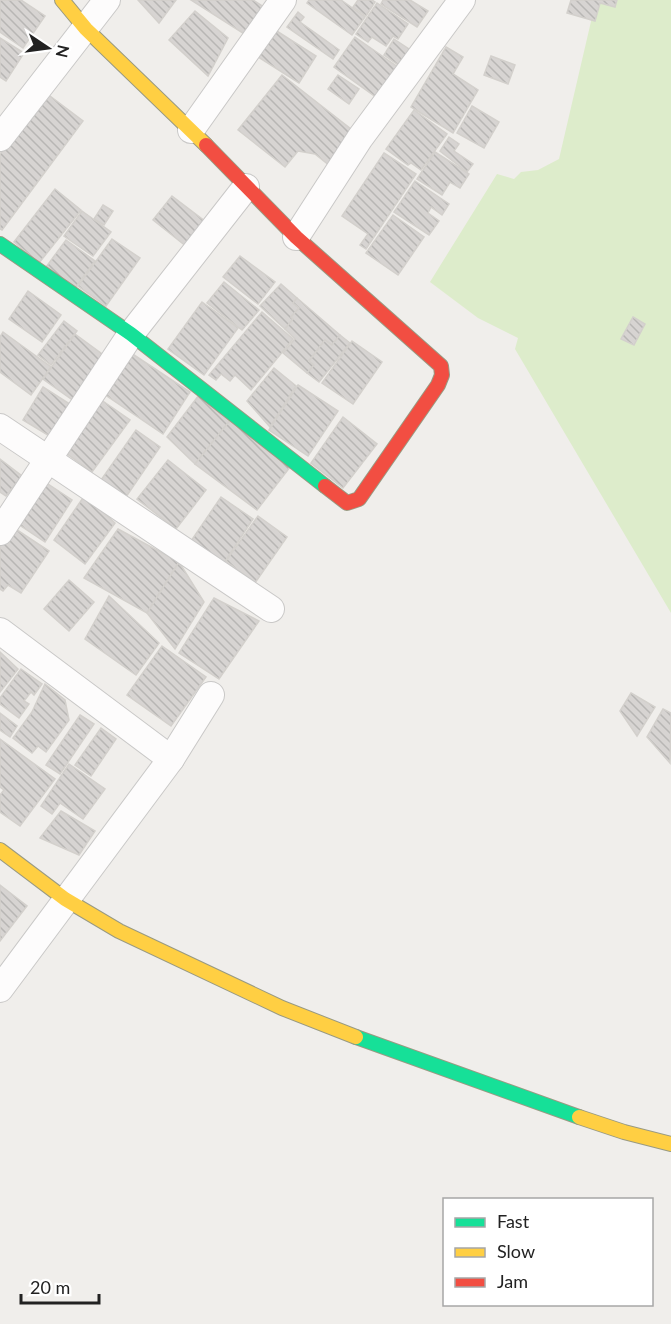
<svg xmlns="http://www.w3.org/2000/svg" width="671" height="1324" viewBox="0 0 671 1324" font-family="Lato,sans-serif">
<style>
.garden{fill:#ddeccb}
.building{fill:url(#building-back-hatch);stroke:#d3d0cc;stroke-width:1.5}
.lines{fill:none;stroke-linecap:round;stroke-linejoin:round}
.street-casing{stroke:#c9c8c7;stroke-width:28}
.fast-casing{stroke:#999a82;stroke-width:16}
.slow-casing{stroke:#999a82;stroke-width:16}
.jam-casing{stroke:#999a82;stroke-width:16}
.street{stroke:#fdfcfc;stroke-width:26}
.fast{stroke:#16e098;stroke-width:14}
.slow{stroke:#ffcf43;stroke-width:14}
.jam{stroke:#f24e42;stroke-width:14}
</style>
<defs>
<pattern id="building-back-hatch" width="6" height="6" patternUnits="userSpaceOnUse" patternTransform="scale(1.5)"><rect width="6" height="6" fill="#d7d4d2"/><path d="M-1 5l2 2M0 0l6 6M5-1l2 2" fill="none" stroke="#b8b6b4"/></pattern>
</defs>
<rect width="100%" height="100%" fill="#f0eeeb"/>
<!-- garden -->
<polygon class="garden" points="596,0 671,0 671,613 515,349 518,338 478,318 430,282 497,174 514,179 521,172 538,170 559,159"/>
<!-- building -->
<g class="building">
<polygon points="0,0 21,0 45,16 23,48 0,32"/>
<polygon points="138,0 176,0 159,23"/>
<polygon points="191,0 253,0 267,9 249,37"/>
<polygon points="309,0 341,0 365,17 352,35 307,3"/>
<polygon points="358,0 372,0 375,2 366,16 353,7"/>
<polygon points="383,0 410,0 428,11 417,27 381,4"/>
<polygon points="571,0 617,0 615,7 600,3 595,21 567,13"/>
<polygon points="377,3 408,24 398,39 393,36 386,46 372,37 368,42 356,34"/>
<polygon points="195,11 228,38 208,76 169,40"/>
<polygon points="298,12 304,17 300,22 339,50 333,59 287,27"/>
<polygon points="272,28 316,56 299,83 255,55"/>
<polygon points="355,37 402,70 380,100 334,67"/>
<polygon points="0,38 24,53 6,81 0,77"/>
<polygon points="394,39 412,51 401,67 384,55"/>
<polygon points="446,47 463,57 453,74 478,90 453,133 411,107"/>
<polygon points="491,56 515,65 508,84 484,75"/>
<polygon points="282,75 356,133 330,166 315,154 298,151 285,167 238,130"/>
<polygon points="338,75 359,89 349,104 328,89"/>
<polygon points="46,93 83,121 2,230 0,229 0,154"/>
<polygon points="472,106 499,122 484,148 457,133"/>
<polygon points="414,110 447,134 421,170 411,163 408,165 386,149"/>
<polygon points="449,137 459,144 454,151 473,164 467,172 440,151"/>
<polygon points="435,152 469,174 460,188 450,182 442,195 417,179"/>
<polygon points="384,153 416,174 366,249 360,245 368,234 342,216"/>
<polygon points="415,181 449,204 442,215 431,207 428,213 439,221 429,235 394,212"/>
<polygon points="55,189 81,210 39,263 14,242"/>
<polygon points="172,196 206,222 187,247 153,220"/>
<polygon points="103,205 113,211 104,225 94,219"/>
<polygon points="82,211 111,232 93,256 64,236"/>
<polygon points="393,215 424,237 398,275 366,253"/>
<polygon points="112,239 140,258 106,306 78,286"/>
<polygon points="66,240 95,261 75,288 46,267"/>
<polygon points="240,256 275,282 258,304 223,277"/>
<polygon points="224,282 259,310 242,330 207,303"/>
<polygon points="281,284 297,298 293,303 299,308 291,317 293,319 285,329 260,306"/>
<polygon points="28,291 61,315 42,342 9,319"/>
<polygon points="297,298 340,335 332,345 325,340 309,361 314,365 307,373 283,353 295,339 285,329 293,319 291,317 299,308 293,303"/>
<polygon points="202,302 238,328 204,375 168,349"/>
<polygon points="262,312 293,339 251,390 235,375 230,381 221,374 216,380 209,375"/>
<polygon points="633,317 645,324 634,345 621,339"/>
<polygon points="64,321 77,331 51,365 38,355"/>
<polygon points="3,332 51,367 31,395 0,372 0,337"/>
<polygon points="75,334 113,362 81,406 43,379"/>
<polygon points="340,335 350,343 319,382 307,373 314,365 309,361 325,340 332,345"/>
<polygon points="352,341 382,362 353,404 322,383"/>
<polygon points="128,351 190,392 163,434 101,392"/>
<polygon points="274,368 296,386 270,427 247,401"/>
<polygon points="298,385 338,411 308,456 269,430"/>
<polygon points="43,387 76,408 56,440 23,420"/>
<polygon points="199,395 232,418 195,464 167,437"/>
<polygon points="97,397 130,420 92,472 59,448"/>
<polygon points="343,417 377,444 343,488 311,463"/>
<polygon points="232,418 290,467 257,510 195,464"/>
<polygon points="136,430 160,447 126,497 101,480"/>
<polygon points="0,459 22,476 6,496 0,492"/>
<polygon points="168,460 206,490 176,529 137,499"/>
<polygon points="42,480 72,500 45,542 15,522"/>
<polygon points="85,495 115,523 85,564 54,540"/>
<polygon points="221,497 253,519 224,563 191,541"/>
<polygon points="258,516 287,537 255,583 226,561"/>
<polygon points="11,526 49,551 21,593 8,585 3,591 0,589 0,542"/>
<polygon points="118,529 179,562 147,613 84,578"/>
<polygon points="179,562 204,602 175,649 147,613"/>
<polygon points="69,580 94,602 69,631 44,609"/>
<polygon points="109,596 159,643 136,675 85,639"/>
<polygon points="214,598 259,621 219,679 179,653"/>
<polygon points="162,646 206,677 171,726 127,695"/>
<polygon points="0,652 18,669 0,692"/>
<polygon points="21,669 42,684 34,695 31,692 24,701 29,704 19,718 0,704 0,698"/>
<polygon points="45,684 65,700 69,720 46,752 38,746 32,753 13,738 32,712"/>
<polygon points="631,693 655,707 637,736 620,711"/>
<polygon points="663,709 671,713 670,763 647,737"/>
<polygon points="0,713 17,726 10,737 0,730"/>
<polygon points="80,715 94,724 60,774 46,765"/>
<polygon points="101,728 116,739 91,776 75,765"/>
<polygon points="0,739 55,779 20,826 0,812 0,795 4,790 0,787"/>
<polygon points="69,764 105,789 83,819 60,803 52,814 41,806"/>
<polygon points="61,811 95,831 79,855 40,838"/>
<polygon points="0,885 27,906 0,941"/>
</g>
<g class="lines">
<defs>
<g id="street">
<polyline points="191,130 283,0"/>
<polyline points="0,138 107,0"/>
<polyline points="296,237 360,138 462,0"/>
<polyline points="0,427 271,609"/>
<polyline points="0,532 131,334 246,187"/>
<polyline points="0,631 171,759"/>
<polyline points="0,989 171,759 211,695"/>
</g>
<g id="fast">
<polyline points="0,244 131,334 325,486"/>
<polyline points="356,1037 579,1117"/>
</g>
<g id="slow">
<polyline points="62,0 86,29 206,145"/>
<polyline points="0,850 65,899 119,931 282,1008 356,1037"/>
<polyline points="579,1117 624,1132 671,1144"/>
</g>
<polyline id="jam" points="206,145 296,237 441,366 442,375 438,385 359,499 347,503 325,486"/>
</defs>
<!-- street casing -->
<use href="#street" class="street-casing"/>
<!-- fast casing -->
<use href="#fast" class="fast-casing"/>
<!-- slow casing -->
<use href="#slow" class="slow-casing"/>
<!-- jam casing -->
<use href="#jam" class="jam-casing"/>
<!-- street -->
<use href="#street" class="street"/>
<!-- fast -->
<use href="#fast" class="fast"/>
<!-- slow -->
<use href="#slow" class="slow"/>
<!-- jam -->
<use href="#jam" class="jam"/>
</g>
<!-- legend -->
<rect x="443" y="1198" width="210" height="108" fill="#ffffff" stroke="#a7a7a7" stroke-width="1.5"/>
<rect x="455" y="1218" width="30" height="9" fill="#16e098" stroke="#a7a7a7" stroke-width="1.5"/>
<text x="497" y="1228" font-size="18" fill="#222222">Fast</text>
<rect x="455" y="1248" width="30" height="9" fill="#ffcf43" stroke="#a7a7a7" stroke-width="1.5"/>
<text x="497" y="1258" font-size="18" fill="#222222">Slow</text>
<rect x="455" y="1278" width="30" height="9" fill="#f24e42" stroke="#a7a7a7" stroke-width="1.5"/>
<text x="497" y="1288" font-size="18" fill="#222222">Jam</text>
<!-- north arrow -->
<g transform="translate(48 48) rotate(103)" stroke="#ffffff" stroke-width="4.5" paint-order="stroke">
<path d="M0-4.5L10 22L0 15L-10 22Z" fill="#222222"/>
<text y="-9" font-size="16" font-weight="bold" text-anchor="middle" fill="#222222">N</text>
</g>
<!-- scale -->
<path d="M21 1294v9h78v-9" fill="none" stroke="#222222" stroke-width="3"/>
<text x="30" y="1294" font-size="18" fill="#222222" stroke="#ffffff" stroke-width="4.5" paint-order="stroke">20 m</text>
</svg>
